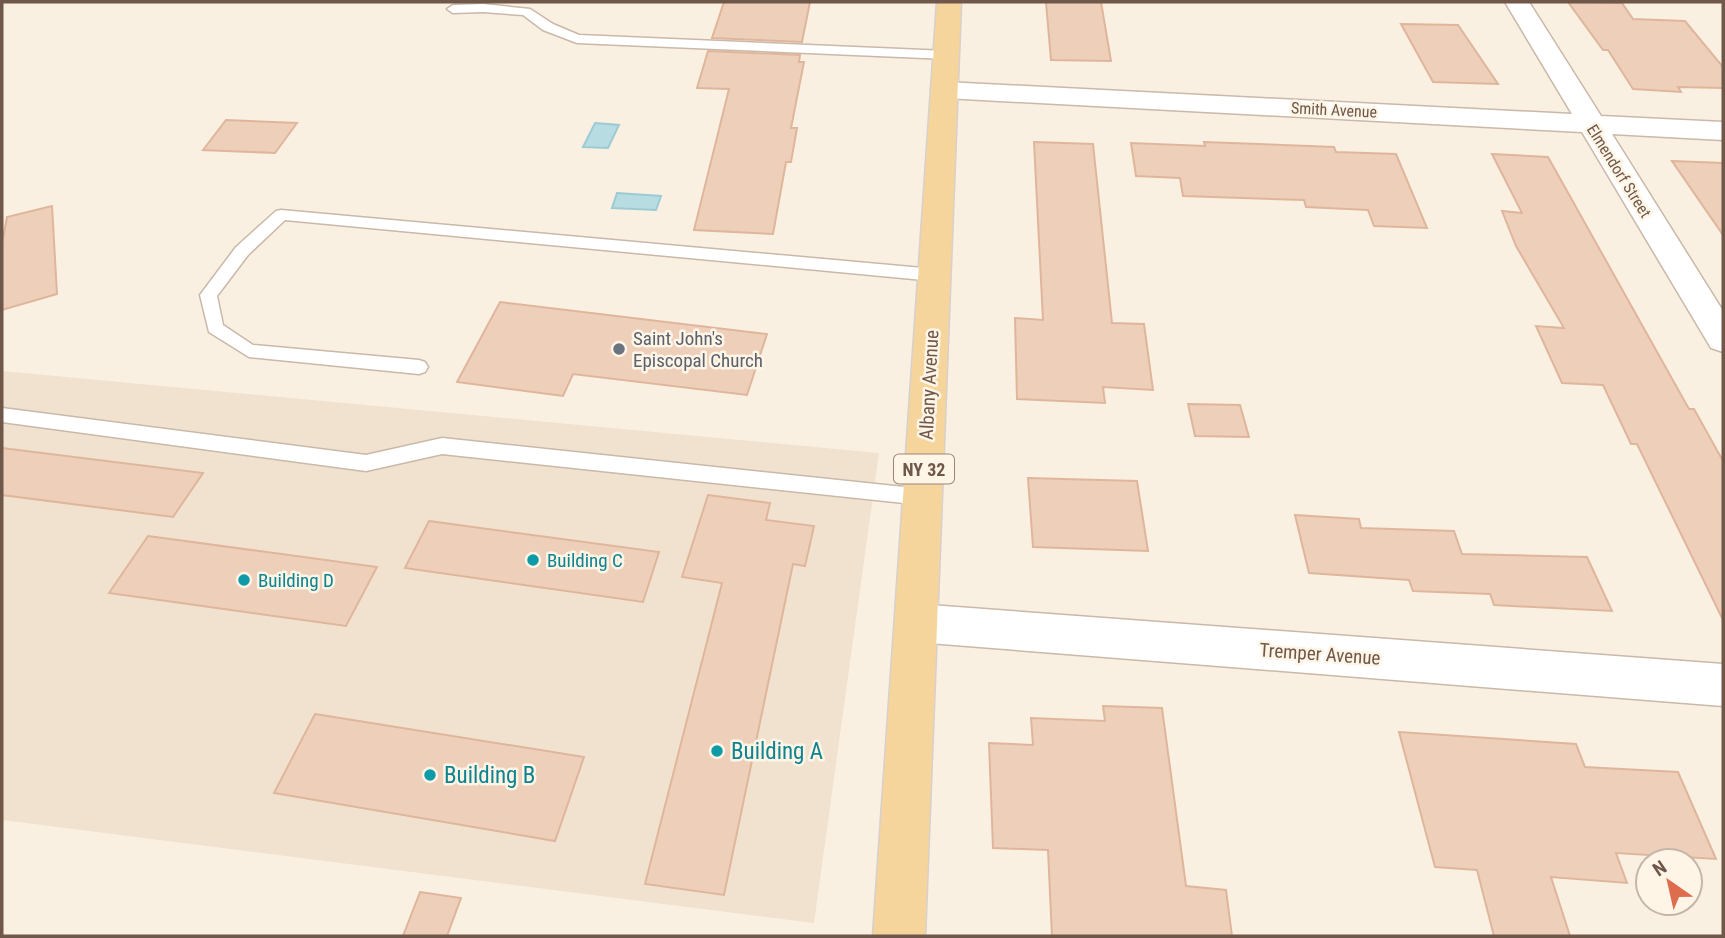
<svg xmlns="http://www.w3.org/2000/svg" width="1725" height="938" viewBox="0 0 1725 938" font-family="'Roboto Condensed',sans-serif">
<style>
.residential{fill:#f1e2d0}
.water{fill:#b7dce2;stroke:#9ecbd3;stroke-width:2}
.building{fill:#eecfba;stroke:#dfb69c;stroke-width:2}
.lines{fill:none;stroke-linecap:round;stroke-linejoin:round}
.lane-casing{stroke:#cab8a9;stroke-width:3}
.street-casing{stroke:#cab8a9;stroke-width:3}
.primary-casing{stroke:#d7d0cc;stroke-width:3}
.lane{fill:#fff;fill-rule:evenodd}
.street{fill:#fff;fill-rule:evenodd}
.primary{fill:#f5d59c;fill-rule:evenodd}
.worship-dot{fill:#6b7280;stroke:#fef5e6;stroke-width:2.5}
.culture-dot{fill:#0f9aa8;stroke:#fef5e6;stroke-width:2.5}
.labels{text-anchor:middle;dominant-baseline:central;stroke-width:5;stroke-linejoin:round;paint-order:stroke}
.far-street-label{font-size:16px;fill:#6f574a;stroke:#fef5e6}
.shield{fill:#fef5e6;stroke:#9a8679;stroke-width:2}
.shield-label{font-size:18px;font-weight:bold;fill:#6f574a}
.worship-label{font-size:19px;fill:#5b616d;stroke:#fef5e6;text-anchor:start}
.street-label{font-size:19px;fill:#6f574a;stroke:#fef5e6}
.culture-label{font-size:19px;fill:#0d838f;stroke:#fef5e6;text-anchor:start}
.near-culture-label{font-size:23px;fill:#0d838f;stroke:#fef5e6;text-anchor:start}
</style>
<rect width="100%" height="100%" fill="#faf0e1"/>
<!-- residential -->
<polygon class="residential" points="2,371 879,453 814,923 2,820"/>
<!-- water -->
<g class="water">
<polygon points="595,123 619,125 608,148 583,147"/>
<polygon points="617,193 661,196 656,210 612,208"/>
</g>
<!-- building -->
<g class="building">
<polygon points="724,2 810,2 802,42 712,38"/>
<polygon points="1046,2 1101,2 1111,61 1051,60"/>
<polygon points="1568,2 1622,3 1633,19 1685,21 1723,67 1723,88 1678,87 1681,92 1633,89 1608,50 1603,50"/>
<polygon points="1401,24 1458,25 1498,84 1433,82"/>
<polygon points="708,51 800,55 799,62 804,62 791,128 797,128 791,162 786,162 773,234 694,230 729,89 697,88"/>
<polygon points="226,120 297,123 275,153 203,150"/>
<polygon points="1034,142 1093,144 1112,323 1144,324 1153,390 1103,387 1105,403 1017,399 1015,318 1043,320"/>
<polygon points="1204,142 1334,147 1336,152 1396,154 1427,228 1374,226 1368,210 1306,207 1304,200 1183,196 1180,178 1136,176 1131,143 1205,146"/>
<polygon points="1492,154 1548,157 1689,409 1694,409 1723,461 1723,620 1637,444 1631,444 1603,385 1562,383 1536,326 1564,328 1516,246 1502,211 1522,213"/>
<polygon points="1672,161 1723,163 1723,235"/>
<polygon points="52,206 57,294 2,310 2,243 7,217"/>
<polygon points="500,302 767,334 747,395 573,374 563,396 457,382"/>
<polygon points="1188,404 1240,405 1249,437 1195,436"/>
<polygon points="2,448 203,473 173,517 2,495"/>
<polygon points="1028,478 1137,481 1148,551 1033,547"/>
<polygon points="708,495 770,503 766,520 814,526 805,566 793,564 724,895 645,884 722,583 682,577"/>
<polygon points="1295,515 1359,519 1361,528 1454,531 1462,554 1587,557 1612,611 1494,605 1490,594 1413,591 1409,580 1309,573"/>
<polygon points="429,521 659,552 643,602 405,568"/>
<polygon points="148,536 377,567 346,626 109,593"/>
<polygon points="1103,706 1162,708 1186,886 1226,890 1232,936 1052,936 1048,850 993,848 989,743 1033,745 1031,718 1105,721"/>
<polygon points="315,714 584,757 555,841 274,793"/>
<polygon points="1399,732 1576,744 1585,767 1678,772 1716,859 1616,853 1627,883 1551,877 1570,936 1494,936 1477,870 1435,867"/>
<polygon points="420,892 461,898 447,936 403,936"/>
</g>
<g class="lines">
<defs>
<g id="lane">
<polygon points="483,4 530,9 553,24 579,35 947,51 954,55 947,59 577,43 543,30 523,15 483,12 453,13 447,9 453,5"/>
<polygon points="281,210 934,269 942,275 934,281 285,220 248,255 217,296 223,325 253,345 419,360 425,362 428,367 425,372 419,374 249,357 209,332 200,295 236,247 276,211"/>
<polygon points="2,408 366,455 442,438 923,489 930,491 933,497 930,503 923,505 442,454 366,471 2,422"/>
</g>
<g id="street">
<polygon points="1505,2 1529,2 1601,116 1723,122 1723,140 1612,134 1723,311 1723,352 1711,348 1582,132 945,98 935,96 931,90 935,84 945,82 1572,114"/>
<polygon points="916,604 1723,664 1723,706 916,642 901,637 895,623 901,609"/>
</g>
<polygon id="primary" points="937,2 961,2 925,936 873,936"/>
</defs>
<!-- lane casing -->
<use href="#lane" class="lane-casing"/>
<!-- street casing -->
<use href="#street" class="street-casing"/>
<!-- primary casing -->
<use href="#primary" class="primary-casing"/>
<!-- lane -->
<use href="#lane" class="lane"/>
<!-- street -->
<use href="#street" class="street"/>
<!-- primary -->
<use href="#primary" class="primary"/>
</g>
<!-- markers -->
<circle class="worship-dot" cx="619" cy="349" r="7"/>
<g class="culture-dot">
<circle cx="533" cy="560" r="7"/>
<circle cx="244" cy="580" r="7"/>
<circle cx="717" cy="751" r="7"/>
<circle cx="430" cy="775" r="7"/>
</g>
<g class="labels">
<!-- far-street labels -->
<g class="far-street-label">
<text transform="translate(1334 110) rotate(3)">Smith Avenue</text>
<text transform="translate(1619 171) rotate(58)">Elmendorf Street</text>
</g>
<!-- shield labels -->
<rect class="shield" x="894" y="454.5" width="60" height="29" rx="5"/>
<g class="shield-label">
<text x="924" y="469">NY 32</text>
</g>
<!-- worship labels -->
<g class="worship-label">
<text x="633" y="338">Saint John's<tspan x="633" dy="22">Episcopal Church</tspan></text>
</g>
<!-- street labels -->
<g class="street-label">
<text transform="translate(929 385) rotate(-87)">Albany Avenue</text>
<text transform="translate(1320 654) rotate(4)">Tremper Avenue</text>
</g>
<!-- culture labels -->
<g class="culture-label">
<text x="547" y="560">Building C</text>
<text x="258" y="580">Building D</text>
</g>
<!-- near-culture labels -->
<g class="near-culture-label">
<text x="731" y="751">Building A</text>
<text x="444" y="775">Building B</text>
</g>
</g>
<!-- border -->
<rect width="1725" height="938" fill="none" stroke="#6f574a" stroke-width="7"/>
<!-- north arrow -->
<g transform="translate(1669 882) rotate(326)"><circle r="33" fill="#fef5e6" stroke="#c5b6a8" stroke-width="2"/>
<path d="M0-5L12 26L0 18L-12 26Z" fill="#dd6d4d"/>
<text y="-10" font-size="19" font-weight="bold" text-anchor="middle" fill="#6f574a">N</text>
</g>
</svg>
